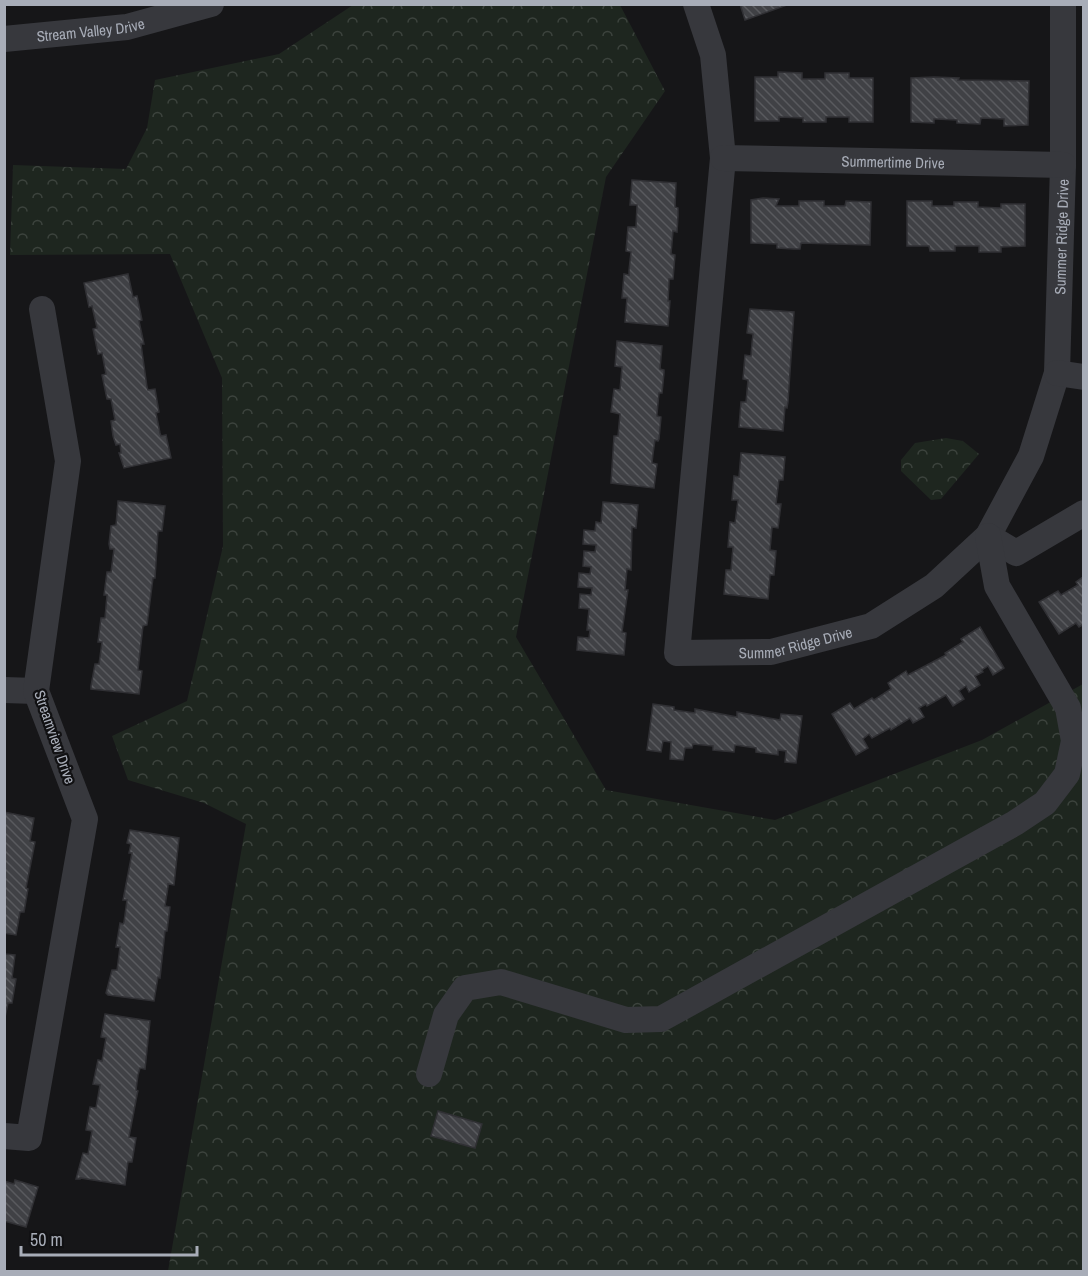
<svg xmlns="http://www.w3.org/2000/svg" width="1088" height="1276" viewBox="0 0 1088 1276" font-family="'Archivo Narrow',sans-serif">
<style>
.forest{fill:url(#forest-crowns)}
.building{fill:url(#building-back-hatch);stroke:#303034;stroke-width:1.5}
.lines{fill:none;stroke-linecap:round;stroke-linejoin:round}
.minor{stroke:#37383d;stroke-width:26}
.labels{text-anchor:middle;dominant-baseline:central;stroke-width:4.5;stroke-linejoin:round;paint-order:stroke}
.street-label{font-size:15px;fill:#a8adb8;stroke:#111113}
</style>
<defs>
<pattern id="forest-crowns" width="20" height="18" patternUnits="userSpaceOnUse" patternTransform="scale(1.5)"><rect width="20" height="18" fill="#1e261f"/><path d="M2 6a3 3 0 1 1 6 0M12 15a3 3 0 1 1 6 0" fill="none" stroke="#3c433d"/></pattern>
<pattern id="building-back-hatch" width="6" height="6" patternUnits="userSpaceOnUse" patternTransform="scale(1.5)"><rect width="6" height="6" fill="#404145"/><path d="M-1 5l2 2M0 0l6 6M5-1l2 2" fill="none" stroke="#595a5e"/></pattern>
</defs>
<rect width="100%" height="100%" fill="#161618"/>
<!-- forest -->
<g class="forest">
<polygon points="353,5 620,5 665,91 606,177 516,637 606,790 775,820 982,740 1083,684 1083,1271 168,1271 246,824 204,803 128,780 112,736 187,701 223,546 222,378 170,254 10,255 13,165 126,169 147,128 155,80 279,54"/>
<polygon points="946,438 963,441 979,454 941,499 931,500 901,471 901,460 915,443"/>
</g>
<!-- building -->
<g class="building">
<polygon points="740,4 787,4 787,5 745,20"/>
<polygon points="778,72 802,73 802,79 825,79 825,73 849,73 849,78 873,78 873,122 849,122 849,117 826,117 826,122 803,122 803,118 779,117 779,121 755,121 755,77 778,77"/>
<polygon points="934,77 959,78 958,80 1029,81 1028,125 1004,126 1004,119 981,118 980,124 957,123 957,120 936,119 934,119 934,123 911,122 911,78"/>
<polygon points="632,180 676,183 675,207 678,208 678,216 677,232 673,231 671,254 675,255 673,279 669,279 669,283 668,301 670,301 668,326 625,322 627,298 622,298 624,274 629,275 629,270 631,252 626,251 628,227 636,227 637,205 630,205"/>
<polygon points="763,198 779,199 776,206 799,206 799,201 824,201 824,206 845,206 846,201 871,202 870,245 801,243 800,249 794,249 777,248 777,244 751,243 751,200"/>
<polygon points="907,201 932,201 932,206 954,206 954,202 978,202 978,207 1001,208 1001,204 1025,204 1025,246 1001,247 1001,252 979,252 979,246 955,246 955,251 930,251 929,246 907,246"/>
<polygon points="128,274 133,297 137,296 142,320 139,321 144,344 141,344 147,387 148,390 155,389 159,412 156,413 160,433 161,436 166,435 171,458 124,468 119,453 121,453 120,444 116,445 113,436 111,421 115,420 111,399 107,399 102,375 106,374 102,353 98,354 93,329 97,328 92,306 89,307 84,283"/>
<polygon points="750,309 794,312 788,402 787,408 785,407 783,431 739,427 741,402 746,402 748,380 743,379 745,355 751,356 752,343 753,334 747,333"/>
<polygon points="617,341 662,346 660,369 664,370 664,373 662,393 659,393 657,414 657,416 661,417 659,439 658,441 655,440 653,454 652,463 657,464 654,488 611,483 614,436 618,436 620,414 611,412 614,389 620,390 622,367 615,366"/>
<polygon points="741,453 785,457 783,480 779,480 776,504 781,504 778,528 772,527 770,550 776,551 774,575 770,575 768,599 724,594 726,570 731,570 733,547 728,547 729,534 730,522 735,523 738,500 732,500 734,476 739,477"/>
<polygon points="118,501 165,506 162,531 158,531 155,578 153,578 147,625 143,626 138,670 142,671 139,694 91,689 91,686 95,664 99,664 102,642 98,642 101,618 105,618 107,595 104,595 107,572 111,572 114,549 110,549 109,544 111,526 116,525"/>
<polygon points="603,502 638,505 636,528 632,527 631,570 627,569 625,590 628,590 622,632 626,633 624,655 577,650 578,637 589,638 590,630 587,630 589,609 579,608 580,594 591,595 592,588 578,587 579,573 590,574 591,567 583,566 584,551 595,552 596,545 583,544 584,530 595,531 596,522 601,523"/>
<polygon points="1083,577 1084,624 1079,627 1076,623 1059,634 1039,602 1058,591 1061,595 1078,585 1076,582"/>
<polygon points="980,627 1004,668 993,675 988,666 982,670 983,672 975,676 980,685 969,692 966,686 959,691 964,699 953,706 946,695 927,706 926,704 919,708 924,717 913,723 910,718 891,730 890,728 872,738 869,734 863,739 868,748 856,755 832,714 850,703 854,709 872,698 874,700 891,689 888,683 906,671 908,675 944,656 946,655 945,653 963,642 961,639"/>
<polygon points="653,704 674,707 674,710 695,713 695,709 737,717 737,712 780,720 781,714 802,716 796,763 785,762 786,751 778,750 778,755 756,752 756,748 735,745 734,752 713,750 713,746 693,744 692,748 685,748 683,760 670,759 671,742 663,741 661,752 647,750"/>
<polygon points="4,812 34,818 30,841 35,842 26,888 28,889 24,912 20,912 16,935 4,933"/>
<polygon points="130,830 179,838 174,885 168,884 168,887 165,906 170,907 167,931 165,931 160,978 158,977 154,1001 108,995 106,993 112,970 117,970 120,947 116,947 120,923 123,924 124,922 127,900 123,900 132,853 129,853 131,844 127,843"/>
<polygon points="4,954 15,955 12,978 16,979 12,1003 8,1003 4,1022"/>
<polygon points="105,1014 150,1021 145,1069 140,1068 138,1075 136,1090 138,1091 137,1095 129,1137 136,1138 132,1162 128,1162 125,1185 80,1178 80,1179 76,1179 83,1153 88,1154 92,1131 86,1130 90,1107 96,1108 100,1085 93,1084 98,1060 102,1061 106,1038 101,1037"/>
<polygon points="438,1111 482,1124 475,1148 431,1136"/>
<polygon points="15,1180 38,1187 26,1227 4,1221 4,1181 14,1184"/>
</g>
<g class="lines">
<!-- minor -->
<g class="minor">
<path id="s1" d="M696 4 713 55 723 158 677 653 771 652 871 626 934 586 988 536 1031 456 1057 373 1063 165V4"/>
<path id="s2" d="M4 39 127 27 211 4"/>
<path id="s3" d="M723 158 1063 165"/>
<polyline points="1057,373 1084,377"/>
<polyline points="988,536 1016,553 1084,513"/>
<polyline points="4,690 36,691"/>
<polyline points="429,1074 446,1015 465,988 501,982 626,1020 661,1019 1015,823 1045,803 1067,774 1074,741 1068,708 997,586 988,536"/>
<polyline points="4,1136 29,1138 85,819 36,691 68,461 42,309"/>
</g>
</g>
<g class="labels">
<!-- street labels -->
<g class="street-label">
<text stroke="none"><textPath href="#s2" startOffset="87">Stream Valley Drive</textPath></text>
<text stroke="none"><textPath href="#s3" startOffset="170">Summertime Drive</textPath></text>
<text stroke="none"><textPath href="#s1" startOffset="1314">Summer Ridge Drive</textPath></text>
<text stroke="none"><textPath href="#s1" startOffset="774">Summer Ridge Drive</textPath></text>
<text transform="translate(55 737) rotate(71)">Streamview Drive</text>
</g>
</g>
<!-- border -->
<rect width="1088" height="1276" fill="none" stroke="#a8adb8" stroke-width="12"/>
<!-- scale -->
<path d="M21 1246v9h176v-9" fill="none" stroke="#a8adb8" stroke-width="3"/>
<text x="30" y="1246" font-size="18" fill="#a8adb8" stroke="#111113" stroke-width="4.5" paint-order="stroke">50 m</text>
</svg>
